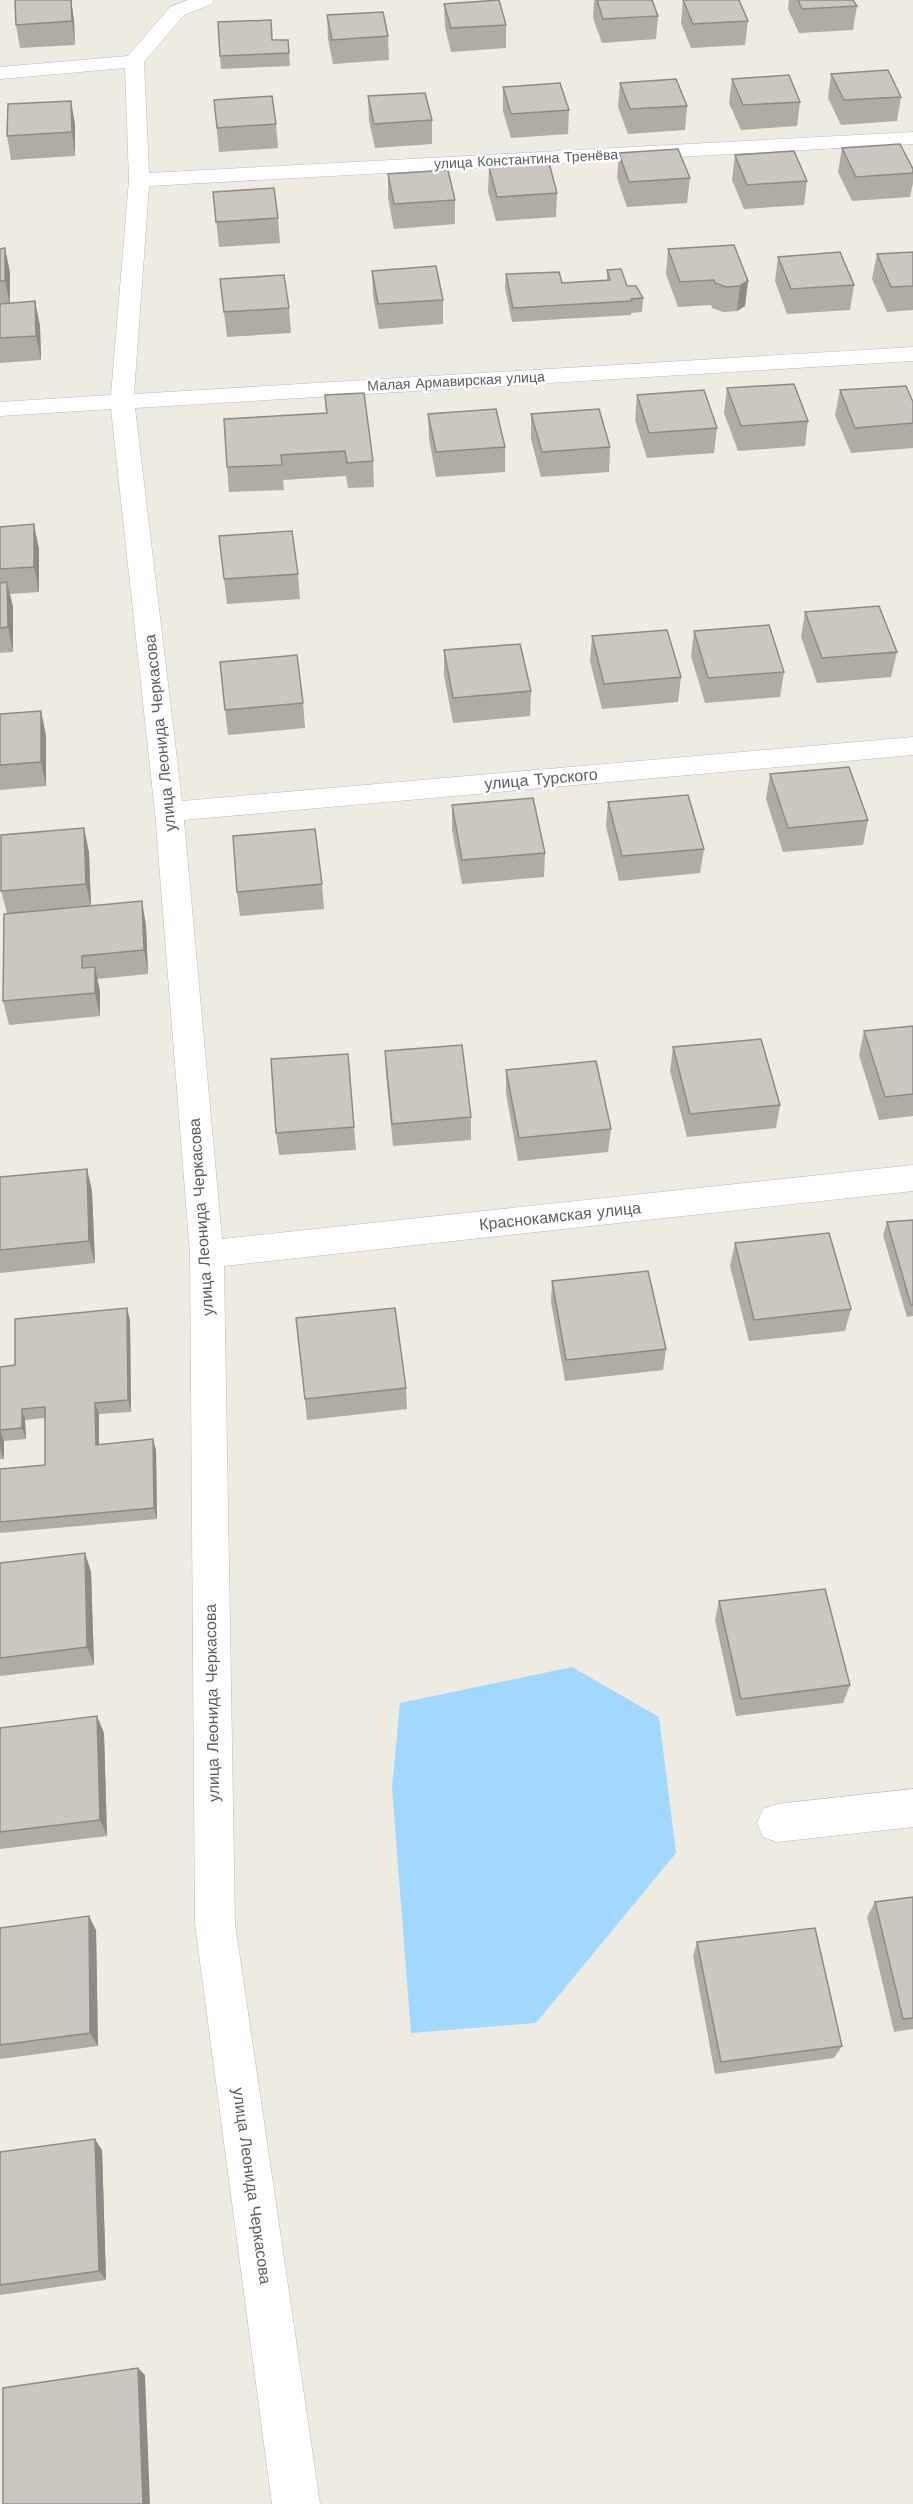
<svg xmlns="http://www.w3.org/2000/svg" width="913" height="2504" viewBox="0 0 913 2504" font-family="'Work Sans',sans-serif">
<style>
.water{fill:#a0d8ff}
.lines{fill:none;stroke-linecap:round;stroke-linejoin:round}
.minor-casing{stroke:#b7babf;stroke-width:1}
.minor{fill:#fff;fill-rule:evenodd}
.wall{fill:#afaba5}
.shaded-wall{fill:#8e8b86}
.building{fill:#cbc7c0;stroke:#8e8b86;stroke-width:1.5}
.labels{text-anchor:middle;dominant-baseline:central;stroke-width:5;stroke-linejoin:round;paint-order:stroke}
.far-street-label{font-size:14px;fill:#5a5e63;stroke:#fff}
.street-label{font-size:16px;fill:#5a5e63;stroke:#fff}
</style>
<rect width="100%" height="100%" fill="#eeebe1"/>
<!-- water -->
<polygon class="water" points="572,1667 659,1717 676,1853 536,2023 411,2033 392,1788 400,1703"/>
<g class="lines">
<defs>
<g id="minor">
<polygon points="188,0 214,0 212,4 184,15 144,62 149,173 913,132 913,144 149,186 134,394 913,347 913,361 135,408 182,801 913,737 913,755 184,820 222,1239 913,1165 913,1191 224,1266 235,1924 320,2504 272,2504 195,1924 190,1254 155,812 111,409 0,416 0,402 111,395 129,180 125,68 0,79 0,67 128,56 170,7"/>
<polygon points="913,1789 913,1827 777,1842 763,1837 757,1823 763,1809 777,1804"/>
</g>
</defs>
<!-- minor casing -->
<use href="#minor" class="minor-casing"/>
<!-- minor -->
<use href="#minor" class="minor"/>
</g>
<!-- wall -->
<g class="wall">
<polygon points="71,0 74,21 75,45 20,48 16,25"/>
<polygon points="594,0 652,0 658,16 656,39 602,43 593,18"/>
<polygon points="683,0 748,21 745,45 691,48 681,23"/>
<polygon points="789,0 853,0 857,6 853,30 799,33 788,9"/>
<polygon points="444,4 506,25 506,48 451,52 445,27"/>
<polygon points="327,15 388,36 389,60 333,64 328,39"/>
<polygon points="272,40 288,40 290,66 221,69 220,56"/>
<polygon points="831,74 901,97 897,121 841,125 828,98"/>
<polygon points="732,79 800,102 797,126 741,130 729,103"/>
<polygon points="620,83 687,106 685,130 628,134 618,107"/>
<polygon points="503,87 569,110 568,134 511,138 503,111"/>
<polygon points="368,96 432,120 432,144 375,148 369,121"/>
<polygon points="214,100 276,124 278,148 219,152"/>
<polygon points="71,101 75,125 75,156 11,160 7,136"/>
<polygon points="842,148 913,169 913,183 910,197 852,201 838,172"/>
<polygon points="619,153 690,178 687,203 627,207 617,178"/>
<polygon points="735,155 807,181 804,205 744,209 732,180"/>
<polygon points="489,167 557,193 556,217 496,221 488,192"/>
<polygon points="388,174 455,200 455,224 394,229 388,198"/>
<polygon points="213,192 278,218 280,243 219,247"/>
<polygon points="5,248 10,273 10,303 35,301 40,326 41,360 0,363 0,249"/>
<polygon points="668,249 748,281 745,306 737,311 723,312 712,308 711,305 678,307 666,274"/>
<polygon points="913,252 913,310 887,312 872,279 877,254"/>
<polygon points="778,257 854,285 850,310 787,314 775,281"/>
<polygon points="607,270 627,286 643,298 642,312 631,313 631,315 512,322 505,288 506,274 562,283 607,280"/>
<polygon points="372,271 443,300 443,324 379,329 373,296"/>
<polygon points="220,279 289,308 291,333 227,337"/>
<polygon points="727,388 808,421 805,446 738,451 724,413"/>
<polygon points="840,390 913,402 913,448 851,453 835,415"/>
<polygon points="325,395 373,461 374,487 348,488 346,476 283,480 284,490 229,492 227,467 326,413"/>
<polygon points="637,395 717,428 714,453 647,458 635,420"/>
<polygon points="428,414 505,447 505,472 436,477 429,439"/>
<polygon points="531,414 610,447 609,472 541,477 531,439"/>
<polygon points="0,527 39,549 39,592 10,594 13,607 13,652 0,653"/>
<polygon points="219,536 298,574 300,599 227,604"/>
<polygon points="805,612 897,652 891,677 817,683 801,637"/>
<polygon points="694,631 784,672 780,697 705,703 691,656"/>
<polygon points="592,636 681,677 678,702 602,709 590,661"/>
<polygon points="444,650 531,691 530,716 453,723 444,675"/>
<polygon points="303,703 305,728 228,735 225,710"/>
<polygon points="41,711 46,736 46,786 0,790 0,714"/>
<polygon points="770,774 868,820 863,845 783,852 766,799"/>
<polygon points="608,802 704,849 700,873 619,881 606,826"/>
<polygon points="452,805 545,853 544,877 462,884 452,830"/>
<polygon points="84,828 89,853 91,906 146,925 148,974 97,979 100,991 100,1016 9,1025 3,1001 7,913 1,891"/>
<polygon points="322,884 324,909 240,916 237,892"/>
<polygon points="913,1026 913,1116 879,1120 859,1055 864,1031"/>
<polygon points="673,1047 780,1105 776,1128 687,1137 670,1071"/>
<polygon points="385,1051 471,1117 471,1140 393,1146 386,1074"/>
<polygon points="348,1054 356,1150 279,1155 276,1133"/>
<polygon points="506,1070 611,1129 608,1152 518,1161 506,1093"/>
<polygon points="87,1169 92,1191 95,1263 0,1273 0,1177"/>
<polygon points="913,1220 913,1316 907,1317 883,1235 887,1222"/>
<polygon points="735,1243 851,1309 845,1331 749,1341 730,1266"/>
<polygon points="552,1281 666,1349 663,1370 565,1381 551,1302"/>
<polygon points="296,1318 406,1388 407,1409 307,1420"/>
<polygon points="130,1320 131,1412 99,1414 99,1444 156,1450 157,1519 0,1533 0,1469 45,1465 45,1418 25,1420 26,1439 4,1441 4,1459 0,1459 0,1367 15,1365"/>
<polygon points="85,1553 91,1572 94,1665 0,1676 0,1563"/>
<polygon points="719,1601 850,1685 843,1703 736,1716 715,1620"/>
<polygon points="0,1728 104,1733 107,1836 0,1849"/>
<polygon points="913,1897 913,2029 894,2032 867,1917 875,1902"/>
<polygon points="0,1928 96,1930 98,2046 0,2059"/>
<polygon points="697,1942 842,2046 834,2058 715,2074 693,1956"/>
<polygon points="102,2150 106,2280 0,2295 0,2152"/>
</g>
<!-- shaded-wall -->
<g class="shaded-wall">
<polygon points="71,0 74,21 75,45 72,21"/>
<polygon points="71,101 75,125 75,156 72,132"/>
<polygon points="5,248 10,273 10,305 5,281"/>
<polygon points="748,281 745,306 737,311 740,286"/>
<polygon points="35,301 40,326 41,360 36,336"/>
<polygon points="34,524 39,549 39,592 34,567"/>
<polygon points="7,582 13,607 13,652 8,627"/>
<polygon points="41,711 46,736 46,786 41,762"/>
<polygon points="84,828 89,853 91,908 86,884"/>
<polygon points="142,901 146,925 148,974 144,950"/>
<polygon points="95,967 100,991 100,1016 95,993"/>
<polygon points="87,1169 92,1191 95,1263 89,1241"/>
<polygon points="127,1308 130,1320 131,1412 128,1400"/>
<polygon points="95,1403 99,1414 99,1456 96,1445"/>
<polygon points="22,1409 25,1420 26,1439 22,1428"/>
<polygon points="0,1430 4,1441 4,1459 0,1448"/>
<polygon points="153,1439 156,1450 157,1519 154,1508"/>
<polygon points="85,1553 91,1572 94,1665 87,1647"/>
<polygon points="97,1716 104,1733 107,1836 100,1820"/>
<polygon points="89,1916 96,1930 98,2046 90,2033"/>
<polygon points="95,2139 102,2150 106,2280 99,2271"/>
<polygon points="138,2368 145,2375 150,2504 143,2504"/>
</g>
<!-- building -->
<g class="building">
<polygon points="15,0 71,0 72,21 16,25"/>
<polygon points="499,0 506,25 451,28 444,4"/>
<polygon points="597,0 652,0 658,16 603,19"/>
<polygon points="683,0 739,0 748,21 693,24"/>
<polygon points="798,0 853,0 857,6 802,9"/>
<polygon points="383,12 388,36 332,40 327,15"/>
<polygon points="271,20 272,40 288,40 289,53 220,56 218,22"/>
<polygon points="888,70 901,97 844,100 831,74"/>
<polygon points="789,75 800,102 743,105 732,79"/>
<polygon points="676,79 687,106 630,109 620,83"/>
<polygon points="560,83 569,110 511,114 503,87"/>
<polygon points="425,93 432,120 374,124 368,96"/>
<polygon points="272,96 276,124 217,128 214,100"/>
<polygon points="71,101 72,132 7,136 8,104"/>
<polygon points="900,144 913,169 913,173 856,177 842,148"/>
<polygon points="678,149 690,178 629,182 619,153"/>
<polygon points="794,151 807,181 747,185 735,155"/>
<polygon points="549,163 557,193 497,197 489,167"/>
<polygon points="448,170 455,200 394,204 388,174"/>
<polygon points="274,188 278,218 216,222 213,192"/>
<polygon points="734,245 748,281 740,286 726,287 715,283 714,280 680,282 668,249"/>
<polygon points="5,248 5,281 0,281 0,249"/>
<polygon points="840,252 854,285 791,289 778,257"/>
<polygon points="913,252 913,286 891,287 877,254"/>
<polygon points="436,266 443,300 378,304 372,271"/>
<polygon points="621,269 627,286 636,286 643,298 631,299 632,301 513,308 506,274 559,272 562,283 610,280 607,270"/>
<polygon points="284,275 289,308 224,312 220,279"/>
<polygon points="35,301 36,336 0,338 0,304"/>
<polygon points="794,384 808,421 741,426 727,388"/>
<polygon points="906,386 913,402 913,423 855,428 840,390"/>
<polygon points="704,390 717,428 649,433 637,395"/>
<polygon points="364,393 373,461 347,463 345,451 281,455 282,465 227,467 224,419 327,413 325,395"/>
<polygon points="496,409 505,447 436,452 428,414"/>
<polygon points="599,409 610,447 542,452 531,414"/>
<polygon points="34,524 34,567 0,569 0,527"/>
<polygon points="292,531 298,574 224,579 219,536"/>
<polygon points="7,582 8,627 0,628 0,583"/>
<polygon points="879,606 897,652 822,658 805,612"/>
<polygon points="769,625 784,672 708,678 694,631"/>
<polygon points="667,630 681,677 604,684 592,636"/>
<polygon points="520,644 531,691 453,698 444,650"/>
<polygon points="297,655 303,703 225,710 220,662"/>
<polygon points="41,711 41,762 0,765 0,714"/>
<polygon points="849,767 868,820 788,828 770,774"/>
<polygon points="688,795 704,849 622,856 608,802"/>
<polygon points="533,798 545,853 462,860 452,805"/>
<polygon points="84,828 86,884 1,891 1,835"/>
<polygon points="315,829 322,884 237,892 233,836"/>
<polygon points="142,901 144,950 82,956 82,968 95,967 95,993 3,1001 4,914"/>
<polygon points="913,1026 913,1094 885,1097 864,1031"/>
<polygon points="761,1039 780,1105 690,1114 673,1047"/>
<polygon points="462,1045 471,1117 392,1124 385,1051"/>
<polygon points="348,1054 354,1127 276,1133 271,1059"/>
<polygon points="596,1061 611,1129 519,1138 506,1070"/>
<polygon points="87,1169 89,1241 0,1250 0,1177"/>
<polygon points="913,1220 913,1305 911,1305 887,1222"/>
<polygon points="829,1233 851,1309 754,1320 735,1243"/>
<polygon points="648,1271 666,1349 566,1360 552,1281"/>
<polygon points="127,1308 128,1400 95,1403 96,1445 153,1439 154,1508 0,1522 0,1469 45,1465 45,1407 22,1409 22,1428 0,1430 0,1439 0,1367 15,1365 15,1319"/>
<polygon points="395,1308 406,1388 305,1399 296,1318"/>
<polygon points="85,1553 87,1647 0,1658 0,1563"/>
<polygon points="825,1589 850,1685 741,1699 719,1601"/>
<polygon points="97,1716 100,1820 0,1832 0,1728"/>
<polygon points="913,1897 913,2018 903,2019 875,1902"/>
<polygon points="89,1916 90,2033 0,2045 0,1928"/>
<polygon points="815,1928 842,2046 721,2062 697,1942"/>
<polygon points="95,2139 99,2271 0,2285 0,2152"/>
<polygon points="138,2368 143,2504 3,2504 3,2388"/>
</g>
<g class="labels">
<!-- far-street labels -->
<g class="far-street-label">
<text transform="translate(526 159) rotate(-3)">улица Константина Тренёва</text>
<text transform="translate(456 381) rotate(-3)">Малая Армавирская улица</text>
</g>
<!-- street labels -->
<g class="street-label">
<text transform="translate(160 733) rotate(-96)">улица Леонида Черкасова</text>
<text transform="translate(541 779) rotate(-5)">улица Турского</text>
<text transform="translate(560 1216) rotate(-6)">Краснокамская улица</text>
<text transform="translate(201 1217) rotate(-94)">улица Леонида Черкасова</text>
<text transform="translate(212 1703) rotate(-91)">улица Леонида Черкасова</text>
<text transform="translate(252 2186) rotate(82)">улица Леонида Черкасова</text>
</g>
</g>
</svg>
